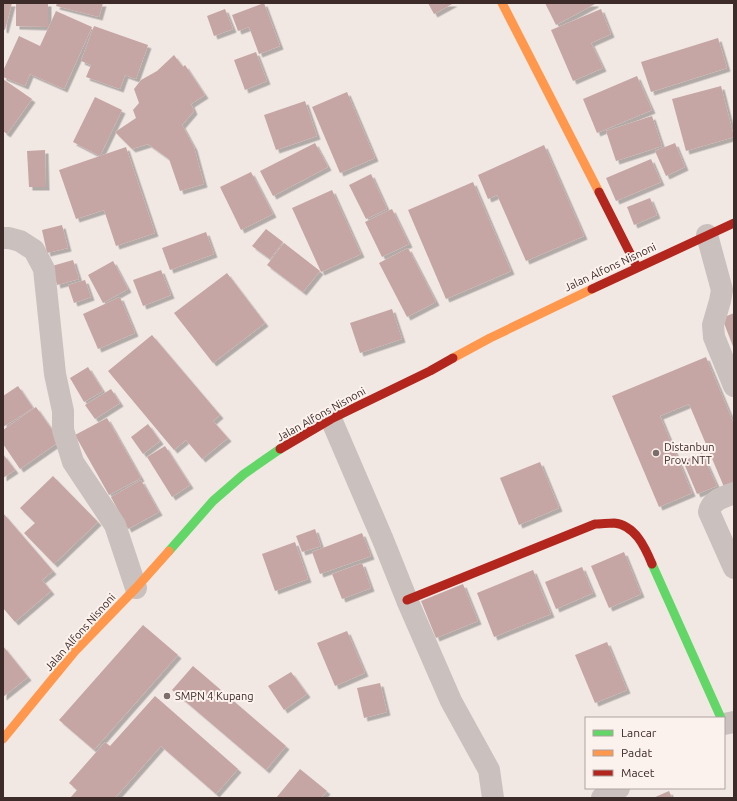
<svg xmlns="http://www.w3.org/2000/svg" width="737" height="801" viewBox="0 0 737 801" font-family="Ubuntu,sans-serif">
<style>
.building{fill:#c6a6a4;filter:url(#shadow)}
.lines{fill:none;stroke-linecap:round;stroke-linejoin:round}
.street{stroke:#cac0bd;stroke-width:22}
.fast{stroke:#63d668;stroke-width:9}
.slow{stroke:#ff974d;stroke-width:9}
.jam{stroke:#b3261e;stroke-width:9}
.poi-dot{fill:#7b6d6a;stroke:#fcf2ed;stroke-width:1.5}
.labels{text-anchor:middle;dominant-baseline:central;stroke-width:4;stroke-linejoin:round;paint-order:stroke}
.street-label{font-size:11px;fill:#3c2b29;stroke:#fcf2ed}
.poi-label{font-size:11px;fill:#3c2b29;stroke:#fcf2ed;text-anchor:start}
</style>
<defs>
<filter id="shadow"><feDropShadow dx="3.5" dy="3.5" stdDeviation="0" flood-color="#0004"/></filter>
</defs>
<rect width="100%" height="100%" fill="#f1e8e4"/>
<!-- building -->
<g class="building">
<polygon points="3,3 12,3 5,30 3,29"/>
<polygon points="16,3 48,3 48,27 16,26"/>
<polygon points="57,3 103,3 99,17 56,6"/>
<polygon points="264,3 280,46 259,54 249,27 238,31 232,15"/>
<polygon points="428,3 454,3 434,14"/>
<polygon points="545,3 595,3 595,4 556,25"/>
<polygon points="225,9 233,29 214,36 207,16"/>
<polygon points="601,9 611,34 591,43 603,68 573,81 551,30"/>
<polygon points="56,11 92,27 64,89 30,74 25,86 3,77 3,71 19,36 40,46"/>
<polygon points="94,26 148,45 136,79 125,75 120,89 86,77 91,65 81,61"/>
<polygon points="718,38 727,68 651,92 641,62"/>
<polygon points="256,52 267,81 245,90 234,60"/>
<polygon points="174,55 183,67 185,65 205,95 191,104 194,111 182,125 194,147 204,184 180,191 169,159 148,144 132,149 115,132 136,118 133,110 139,103 134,89 141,80 157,71"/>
<polygon points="637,76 652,110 597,133 583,99"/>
<polygon points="3,79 32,99 7,134 3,131"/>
<polygon points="721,86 734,137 686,151 672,99"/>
<polygon points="347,92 375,158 340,173 312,107"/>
<polygon points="95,97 122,110 100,156 73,142"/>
<polygon points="305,101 317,136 276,150 264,115"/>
<polygon points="652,116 662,146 616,161 606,131"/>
<polygon points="315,143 328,167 273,196 260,171"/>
<polygon points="675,143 685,167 666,176 655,151"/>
<polygon points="544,145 584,236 526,261 497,195 488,199 478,175"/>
<polygon points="126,147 155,233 116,246 104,210 76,219 59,170"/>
<polygon points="45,150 46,187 29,187 27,151"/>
<polygon points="651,159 661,182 616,201 606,178"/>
<polygon points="251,172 273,214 241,230 220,187"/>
<polygon points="371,174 387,209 366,219 349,185"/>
<polygon points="473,182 511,271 446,299 408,210"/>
<polygon points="332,190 361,254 321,272 292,208"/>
<polygon points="650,198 657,215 634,225 627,207"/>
<polygon points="392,209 409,244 382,257 365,222"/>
<polygon points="62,225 68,248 47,253 42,230"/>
<polygon points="266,229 283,242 270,259 252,246"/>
<polygon points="206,232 214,254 170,270 162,248"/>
<polygon points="284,243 320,271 303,292 267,265"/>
<polygon points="408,248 436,302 407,317 379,263"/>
<polygon points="73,260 79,279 57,285 52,266"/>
<polygon points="113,261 128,289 103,303 88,275"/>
<polygon points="161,270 171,295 143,306 133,280"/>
<polygon points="227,273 265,323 213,363 174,313"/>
<polygon points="85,280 91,297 74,303 68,285"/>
<polygon points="120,297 135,333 98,349 83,314"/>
<polygon points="392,309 402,339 360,353 350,323"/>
<polygon points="734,313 734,349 722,318"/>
<polygon points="152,335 220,415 213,421 228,438 202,459 186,440 174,450 108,371"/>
<polygon points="706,357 734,424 734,483 724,487 689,404 660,416 692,493 659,507 612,396"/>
<polygon points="88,367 103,391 84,402 70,378"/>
<polygon points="18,386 33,408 3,427 3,396"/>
<polygon points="111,389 120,403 95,419 85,405"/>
<polygon points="36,407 60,441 20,469 3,444 3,430"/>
<polygon points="107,418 141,478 109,495 75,435"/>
<polygon points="148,424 160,441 143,454 131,437"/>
<polygon points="165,446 190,485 172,497 147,457"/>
<polygon points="702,453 717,486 697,494 683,461"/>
<polygon points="3,454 15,470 3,478"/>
<polygon points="540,462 559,508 519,525 500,478"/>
<polygon points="53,476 98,522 54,564 24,533 35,523 20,508"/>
<polygon points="141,480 159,512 128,529 111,497"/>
<polygon points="3,513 53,571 42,580 51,591 15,622 3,608"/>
<polygon points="315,529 321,546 302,552 296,536"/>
<polygon points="362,533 371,556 320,574 312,552"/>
<polygon points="295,542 308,579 275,591 262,554"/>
<polygon points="624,552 641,594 609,608 591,566"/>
<polygon points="362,563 371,588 342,599 332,574"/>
<polygon points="582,567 593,593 556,609 545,582"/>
<polygon points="533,570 551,614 494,637 477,593"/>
<polygon points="463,584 478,621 436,638 421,601"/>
<polygon points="143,625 178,655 94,750 59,720"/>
<polygon points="347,631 365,673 335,686 317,643"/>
<polygon points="607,642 627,690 595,703 575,655"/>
<polygon points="3,646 28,677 3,697"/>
<polygon points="193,666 286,746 266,770 172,690"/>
<polygon points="291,672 307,694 284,710 268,686"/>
<polygon points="380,683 387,712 364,718 357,688"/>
<polygon points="155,696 238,769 216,794 161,746 115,798 70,798 77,790 69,783 105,742 110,746"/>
<polygon points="300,769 327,791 321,798 276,798"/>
<polygon points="669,791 672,798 653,798"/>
</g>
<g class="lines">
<!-- street -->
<g class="street">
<polyline points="707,235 722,290 720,301 713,325 714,337 734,386"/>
<polyline points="3,238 9,238 20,241 34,250 44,269 55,374 63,411 63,430 73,462 115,525 136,588"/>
<polyline points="331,419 383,540 407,600 451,701 489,770 493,798"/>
<path d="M734 493C724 497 711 500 709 512L734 568"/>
<polyline points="724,724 734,722"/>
<polyline points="602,798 619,788"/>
</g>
<!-- fast -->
<g class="fast">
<polyline points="169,551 213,501 244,474 280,449"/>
<polyline points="652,564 721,718"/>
</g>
<!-- slow -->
<g class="slow">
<polyline points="502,3 599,192"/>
<polyline points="453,358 490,338 592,289"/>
<polyline points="3,739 76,650 136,588 169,551"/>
</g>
<!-- jam -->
<g class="jam">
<polyline points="599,192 637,267"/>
<polyline points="592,289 734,223"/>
<polyline points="280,449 331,419 430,371 453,358"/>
<path d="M407 600 595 524C601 524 608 523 614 523 635 525 645 547 652 564"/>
</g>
</g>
<!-- markers -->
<g class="poi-dot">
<circle cx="656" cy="453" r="4"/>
<circle cx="167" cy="696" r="4"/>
</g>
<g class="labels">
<!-- street labels -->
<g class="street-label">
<text transform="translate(610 267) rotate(-25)">Jalan Alfons Nisnoni</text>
<text transform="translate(321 414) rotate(-29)">Jalan Alfons Nisnoni</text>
<text transform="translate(80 632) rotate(-48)">Jalan Alfons Nisnoni</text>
</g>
<!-- poi labels -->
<g class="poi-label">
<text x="664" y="447">Distanbun<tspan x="664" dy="13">Prov. NTT</tspan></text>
<text x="175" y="696">SMPN 4 Kupang</text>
</g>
</g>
<!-- border -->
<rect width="737" height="801" fill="none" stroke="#3c2b29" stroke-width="8"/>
<!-- legend -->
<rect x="585" y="717" width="140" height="72" fill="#fcf2ed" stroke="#afa29f"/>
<rect x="593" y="730" width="20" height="6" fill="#63d668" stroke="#afa29f"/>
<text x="621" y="737" font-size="12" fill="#3c2b29">Lancar</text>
<rect x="593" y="750" width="20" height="6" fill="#ff974d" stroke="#afa29f"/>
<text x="621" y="757" font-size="12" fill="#3c2b29">Padat</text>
<rect x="593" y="770" width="20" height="6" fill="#b3261e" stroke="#afa29f"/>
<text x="621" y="777" font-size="12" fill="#3c2b29">Macet</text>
</svg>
